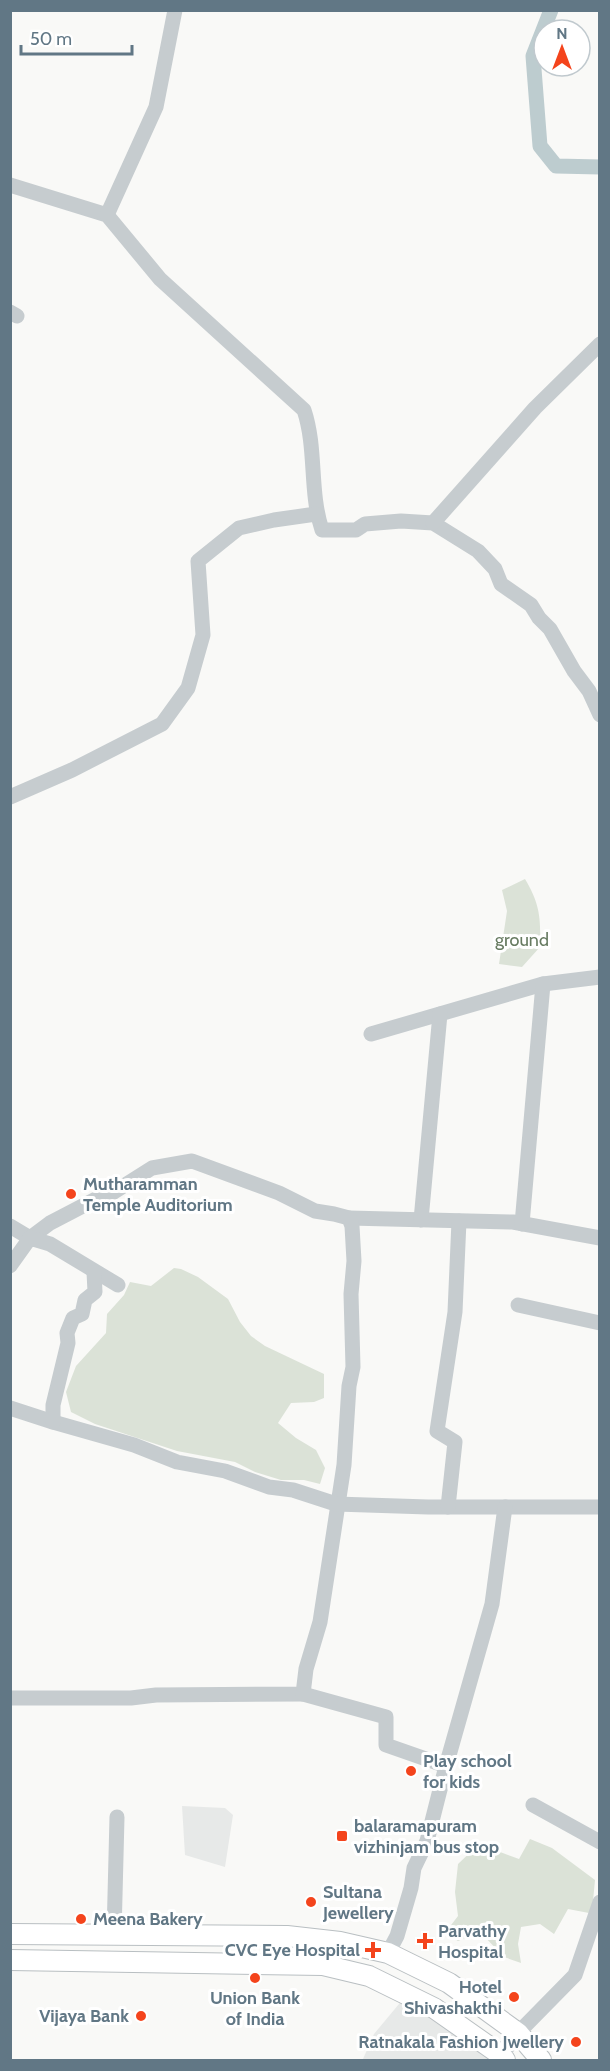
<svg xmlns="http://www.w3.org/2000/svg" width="610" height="2071" viewBox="0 0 610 2071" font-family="Cabin,sans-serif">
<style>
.built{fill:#e7e9e8}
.green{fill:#dbe2d7}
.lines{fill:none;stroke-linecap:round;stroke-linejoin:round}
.canal{stroke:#bdcccf;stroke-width:15}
.major-casing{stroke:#b9bfc2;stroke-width:22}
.minor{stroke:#c6cccf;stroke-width:15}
.major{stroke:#fff;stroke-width:20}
.poi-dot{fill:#f4441c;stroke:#fff;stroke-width:2}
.labels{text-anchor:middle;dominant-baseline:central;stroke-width:6;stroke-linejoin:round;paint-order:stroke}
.park-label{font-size:18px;fill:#677b61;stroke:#fff}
.poi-label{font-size:18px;font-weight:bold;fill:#617785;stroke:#fff;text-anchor:start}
</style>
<rect width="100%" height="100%" fill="#f9f9f7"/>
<!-- built -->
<g class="built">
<polygon points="182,1806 225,1808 233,1815 225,1867 185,1855"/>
<polygon points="404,1998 498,2060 363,2059 374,2034"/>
</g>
<!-- green -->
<g class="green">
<path d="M525 879C540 904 541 918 540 947L522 967 499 964 507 911 502 890Z"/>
<polygon points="174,1268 181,1269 198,1277 228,1299 240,1322 251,1336 265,1346 324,1374 324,1398 314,1402 291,1403 278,1423 296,1438 316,1450 325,1468 320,1484 304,1480 281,1480 255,1472 235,1462 177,1451 95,1424 71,1412 66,1392 76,1366 106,1333 107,1314 124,1295 130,1282 151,1286"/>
<polygon points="530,1839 552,1848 595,1880 593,1901 589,1913 568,1909 554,1934 540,1924 521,1927 518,1944 521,1963 504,1957 480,1932 458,1941 445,1933 458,1916 455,1892 458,1864 479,1844 519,1859"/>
</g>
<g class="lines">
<!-- canal -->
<polyline class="canal" points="551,10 533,56 540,146 556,166 600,167"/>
<defs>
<g id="major">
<polyline points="10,1934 287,1936 340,1942 388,1953 449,1983 518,2033 541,2060"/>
<polyline points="10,1960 323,1965 369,1976 434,2008 501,2055 505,2060"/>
</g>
</defs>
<!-- major casing -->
<use href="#major" class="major-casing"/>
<!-- minor -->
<g class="minor">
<path d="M10 185 107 215 160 279 304 410C317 449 309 491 322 530H356L365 524 401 521 433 523 478 551 495 569 501 584 531 605 539 618 550 629 574 671 589 691 600 715"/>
<polyline points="107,215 156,107 175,10"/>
<polyline points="10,312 17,316"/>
<polyline points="433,523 535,408 600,344"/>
<polyline points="10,797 72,770 162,724 188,688 203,635 198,561 239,528 274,520 316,514"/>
<polyline points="371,1034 543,984 600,977"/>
<polyline points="349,1218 513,1222 600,1238"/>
<polyline points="421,1220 440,1014"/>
<polyline points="522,1224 543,984"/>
<polyline points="10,1226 30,1238 50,1223 98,1198 114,1192 152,1168 192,1161 279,1193 315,1211 334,1214 349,1218 352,1226 354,1261 351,1294 353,1367 349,1386 344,1465 320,1622 306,1669 303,1694 156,1695 131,1698 10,1698"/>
<polyline points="10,1266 30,1238 50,1244 118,1285"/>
<polyline points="518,1305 600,1323"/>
<polyline points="10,1408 53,1422 134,1445 177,1462 225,1471 269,1487 293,1490 336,1504 428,1507 600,1507"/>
<polyline points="53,1422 53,1405 68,1343 67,1333 73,1318 82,1314 85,1300 95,1292 94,1272"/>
<polyline points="448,1507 455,1442 437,1431 455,1312 459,1221"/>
<polyline points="303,1694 386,1717 386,1745 446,1766 427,1841 414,1868 411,1888 397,1936 388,1953"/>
<polyline points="446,1766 492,1604 505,1507"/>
<polyline points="533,1805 600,1842"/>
<polyline points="114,1935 117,1817"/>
<polyline points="498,2060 518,2033 575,1975 600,1902"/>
</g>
<!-- major -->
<use href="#major" class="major"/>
</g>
<!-- markers -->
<g class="poi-dot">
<circle cx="71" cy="1194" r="6"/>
<circle cx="411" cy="1771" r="6"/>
<rect x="336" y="1830" width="12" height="12" rx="3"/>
<circle cx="311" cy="1902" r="6"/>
<circle cx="81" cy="1919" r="6"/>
<path d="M422 1932h6v6h6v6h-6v6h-6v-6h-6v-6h6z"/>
<path d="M370 1941h6v6h6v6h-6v6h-6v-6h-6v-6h6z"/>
<circle cx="255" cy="1978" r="6"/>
<circle cx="514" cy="1997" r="6"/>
<circle cx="141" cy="2016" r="6"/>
<circle cx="576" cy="2042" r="6"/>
</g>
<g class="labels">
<!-- park labels -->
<g class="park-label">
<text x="522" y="940">ground</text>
</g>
<!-- poi labels -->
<g class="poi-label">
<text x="83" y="1184">Mutharamman<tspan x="83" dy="21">Temple Auditorium</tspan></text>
<text x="423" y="1761">Play school<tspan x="423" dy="21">for kids</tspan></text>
<text x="354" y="1826">balaramapuram<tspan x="354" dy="21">vizhinjam bus stop</tspan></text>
<text x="323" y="1892">Sultana<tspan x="323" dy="21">Jewellery</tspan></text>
<text x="93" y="1919">Meena Bakery</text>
<text x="438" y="1931">Parvathy<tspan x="438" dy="21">Hospital</tspan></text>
<text x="360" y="1950" text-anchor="end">CVC Eye Hospital</text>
<text x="502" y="1987" text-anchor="end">Hotel<tspan x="502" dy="21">Shivashakthi</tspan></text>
<text x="255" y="1998" text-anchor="middle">Union Bank<tspan x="255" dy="21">of India</tspan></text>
<text x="129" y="2016" text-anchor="end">Vijaya Bank</text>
<text x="564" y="2042" text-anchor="end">Ratnakala Fashion Jwellery</text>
</g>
</g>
<!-- border -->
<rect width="610" height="2071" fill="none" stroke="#617785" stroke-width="24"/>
<!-- north arrow -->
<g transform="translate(562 48)"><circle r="28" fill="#ffffff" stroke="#c0c9ce" stroke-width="1.5"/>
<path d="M0-4.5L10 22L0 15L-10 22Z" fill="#f4441c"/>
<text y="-9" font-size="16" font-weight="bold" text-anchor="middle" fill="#617785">N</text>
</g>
<!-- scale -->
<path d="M21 45v9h111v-9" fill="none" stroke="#617785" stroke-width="3"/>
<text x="30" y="45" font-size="18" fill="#617785" stroke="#ffffff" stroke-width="4.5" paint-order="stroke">50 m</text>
</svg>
